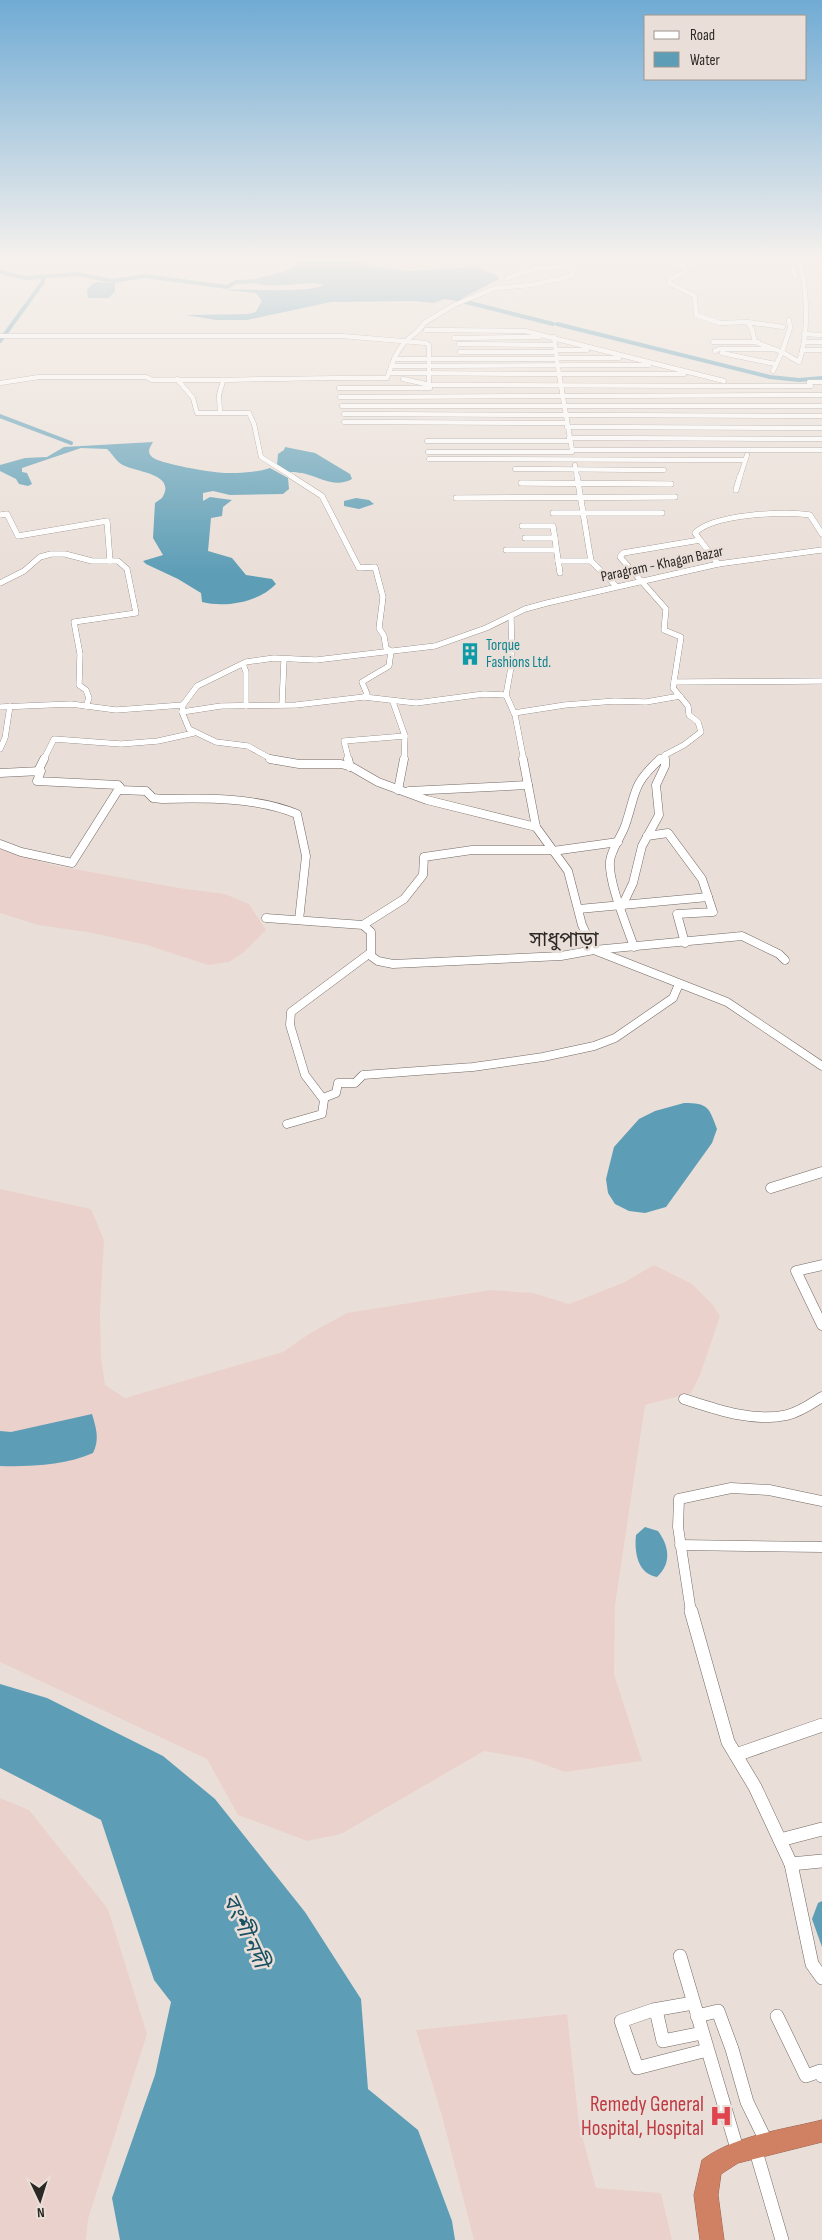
<svg xmlns="http://www.w3.org/2000/svg" width="822" height="2240" viewBox="0 0 822 2240" font-family="'Sofia Sans Condensed','Noto Sans Bengali',sans-serif">
<style>
.industrial{fill:#ebd1cc}
.water{fill:#5d9eb6}
.lines{fill:none;stroke-linecap:round;stroke-linejoin:round}
.canal{stroke:#5d9eb6;stroke-width:4}
.minor-far4-casing{stroke:#736963;stroke-width:5}
.minor-far3-casing{stroke:#736963;stroke-width:6}
.minor-far2-casing{stroke:#736963;stroke-width:9}
.minor-far1-casing{stroke:#736963;stroke-width:11}
.minor-casing{stroke:#736963;stroke-width:14}
.highway-casing{stroke:#97614d;stroke-width:1}
.minor-far4{stroke:#fff;stroke-width:4.5}
.minor-far3{stroke:#fff;stroke-width:5.5}
.minor-far2{stroke:#fff;stroke-width:8}
.minor-far1{stroke:#fff;stroke-width:10}
.minor{stroke:#fff;stroke-width:13}
.highway{fill:#d08063;fill-rule:evenodd}
.labels{text-anchor:middle;dominant-baseline:central;stroke-width:5;stroke-linejoin:round;paint-order:stroke}
.far-street-label{font-size:15px;fill:#2c2825;stroke:#eadfd8}
.far-culture-label{font-size:15px;fill:#0d838f;stroke:#eadfd8;text-anchor:start}
.quarter-label{font-size:20px;fill:#2c2825;stroke:#eadfd8}
.near-health-label{font-size:21px;fill:#be3a42;stroke:#eadfd8;text-anchor:end}
.near-water-label{font-size:22px;font-style:italic;fill:#1a5062;stroke:#eadfd8}
</style>
<rect width="100%" height="100%" fill="#eadfd8"/>
<!-- industrial -->
<g class="industrial">
<polygon points="0,849 52,865 179,888 225,894 249,904 266,930 243,953 229,962 208,965 147,945 93,933 38,925 0,913"/>
<polygon points="0,1189 91,1209 104,1240 100,1312 101,1357 105,1385 125,1398 283,1352 309,1334 347,1313 491,1290 533,1293 569,1304 623,1283 654,1265 692,1284 713,1305 720,1316 700,1375 691,1393 645,1405 615,1605 614,1674 642,1761 565,1772 530,1759 484,1751 341,1834 307,1841 238,1815 207,1759 0,1662"/>
<polygon points="0,1798 29,1810 108,1909 147,2034 88,2219 86,2240 0,2240"/>
<polygon points="567,2014 579,2124 596,2188 661,2193 672,2240 474,2240 442,2116 416,2030"/>
</g>
<!-- water -->
<g class="water">
<path d="M290 260H355L375 267 411 271 476 267 498 276 499 279 457 301 444 299 434 303 415 301 331 302 247 320H216L186 315 247 314C259 313 256 309 262 301L256 293 226 290C250 288 303 294 324 285 302 279 272 292 251 281 262 275 292 273 296 264Z"/>
<polygon points="97,282 115,283 115,291 109,298 88,298 87,290 92,284"/>
<path d="M153 442C150 447 147 451 151 456 157 464 219 474 231 473 245 473 257 472 270 468L288 478 289 489 283 494 230 495 213 491 203 493V501L210 497 232 500 223 507 222 516 211 518 208 551 232 558 246 575 272 579 276 584C259 602 226 608 202 602L201 593 178 579 146 564 143 561 163 555 153 538 155 503 162 498C178 473 133 472 121 464 115 460 112 453 107 449L81 448 22 468V472L27 473 32 484 28 486 19 484 16 479 0 471V465L25 458 47 457 64 447Z"/>
<path d="M285 447 315 453 350 474 352 479C336 488 321 478 306 474 292 470 291 476 277 465L278 454 284 450Z"/>
<polygon points="356,498 369,500 374,504 359,509 344,506 344,501"/>
<path d="M684 1103C708 1103 709 1107 717 1129L712 1143 666 1207 645 1213 629 1211 615 1204 608 1193 606 1179 614 1147 639 1119 655 1111Z"/>
<path d="M92 1414C96 1428 100 1439 93 1453 66 1465 30 1467 0 1466V1431L11 1432Z"/>
<path d="M645 1527 658 1531C669 1546 672 1563 657 1577 638 1574 634 1553 636 1535Z"/>
<polygon points="0,1684 47,1698 163,1756 215,1799 305,1912 361,1999 368,2089 418,2130 452,2221 455,2240 120,2240 112,2198 155,2075 171,2002 154,1980 101,1820 0,1768"/>
<polygon points="822,1901 822,1947 812,1919 818,1903"/>
</g>
<g class="lines">
<!-- canal -->
<g class="canal">
<polyline points="0,272 26,278 77,274 113,281 145,276 227,287 236,282 262,281"/>
<polyline points="458,300 553,324"/>
<polyline points="557,324 770,377 799,380 822,378"/>
<polyline points="0,341 43,282 43,278"/>
<polyline points="0,416 71,443"/>
</g>
<defs>
<g id="minor-far4">
<polyline points="672,260 686,269 684,273 670,279 669,283 695,296 696,315 720,323 747,322 752,329 755,342 782,352 773,371"/>
<polyline points="791,260 795,276"/>
<polyline points="816,260 822,264"/>
<polyline points="680,264 749,260"/>
<polyline points="507,278 539,268 566,266"/>
<path d="M789 320 790 328 782 352 799 362C810 329 807 294 800 260"/>
<polyline points="747,322 783,327"/>
<polyline points="426,330 525,331 724,381"/>
<polyline points="804,334 822,335"/>
<polyline points="0,336 342,336 426,343 429,345 429,383"/>
<polyline points="554,337 559,374 684,374"/>
<polyline points="454,338 539,337"/>
<polyline points="713,342 758,342"/>
<polyline points="804,342 822,342"/>
<polyline points="459,344 555,345"/>
<polyline points="556,350 587,350"/>
<polyline points="802,350 822,350"/>
<polyline points="715,351 719,349 771,349"/>
<polyline points="460,352 556,352"/>
<polyline points="722,353 775,364"/>
<polyline points="557,358 619,358"/>
<polyline points="394,359 557,359"/>
<polyline points="391,366 649,365"/>
<polyline points="389,373 559,374 572,450 822,450"/>
<polyline points="177,379 193,398 197,413 249,413 254,424 261,457 293,477"/>
<polyline points="403,379 430,385 811,386"/>
<path d="M0 383 39 377H146L152 380C230 381 309 377 387 378 392 365 395 353 405 342 411 335 420 332 424 323L454 305 495 288 531 285 572 276V272L563 263 566 260"/>
<polyline points="810,386 809,382 822,382"/>
<polyline points="339,388 430,388"/>
<polyline points="340,397 822,395"/>
<polyline points="342,406 822,406"/>
<polyline points="220,413 219,395 223,381"/>
<polyline points="344,414 822,416"/>
<polyline points="344,422 566,423"/>
<polyline points="567,427 822,428"/>
<polyline points="569,438 822,439"/>
<polyline points="427,441 570,441"/>
<polyline points="428,452 572,452"/>
<polyline points="429,459 745,460"/>
<polyline points="575,465 577,477"/>
<polyline points="515,469 664,470"/>
<polyline points="740,477 747,455"/>
</g>
<g id="minor-far3">
<polyline points="577,476 591,561 616,586"/>
<polyline points="521,483 671,484"/>
<polyline points="736,490 740,476"/>
<polyline points="456,498 675,497"/>
<polyline points="553,513 662,513"/>
<polyline points="0,515 7,514 18,536 107,521 110,561"/>
<polyline points="522,526 553,526 560,573"/>
<polyline points="525,538 555,538"/>
<path d="M700 540 695 533C713 514 785 511 810 515L822 534"/>
<polyline points="506,550 556,550"/>
<polyline points="558,561 591,561"/>
<polyline points="0,583 24,571 40,557 51,554 65,554 92,561 118,561 127,569 136,613 74,622 80,654 79,685 86,690 89,698 86,706"/>
<polyline points="511,616 512,662 506,695 515,715 524,761"/>
<polyline points="243,664 246,672 246,706"/>
<polyline points="674,682 822,681"/>
<polyline points="364,697 416,703 484,694 506,695"/>
<polyline points="183,705 197,686 246,662 274,658 316,660 435,646 486,628 525,609 547,603 718,564 822,550"/>
<polyline points="282,705 284,660"/>
<polyline points="0,707 71,704 116,710 183,705 182,712 189,729 216,742 248,746 275,761"/>
<polyline points="182,712 221,706 296,705 364,697 367,694 362,682 389,666 391,651 386,648 384,636 379,628 383,597 375,567 359,568 322,496 291,476"/>
<polyline points="514,713 565,705 615,701 646,702 680,696"/>
<polyline points="0,749 5,738 10,706"/>
<polyline points="43,761 54,739 121,744 158,741 194,733"/>
<polyline points="349,761 344,741 405,736 393,702"/>
<polyline points="404,761 405,736"/>
<polyline points="659,761 665,755"/>
<polyline points="665,761 665,755 684,745 701,732 698,722 689,715 688,706 673,688 681,637 664,630 666,609 620,557 623,553 700,540 718,564"/>
</g>
<g id="minor-far2">
<polyline points="270,759 299,764 341,764 352,767 378,782 427,800 536,827"/>
<polyline points="348,759 350,767"/>
<polyline points="523,759 536,827 568,871 582,925 594,950 727,1002 822,1066"/>
<polyline points="38,771 44,759"/>
<polyline points="0,773 41,771 37,781 118,785 120,787 72,863 21,852 0,844"/>
<path d="M119 790 146 791 153 798 162 799C206 798 256 797 297 814L306 856 299 920"/>
<polyline points="398,790 404,759"/>
<polyline points="409,791 528,785"/>
<polyline points="647,836 668,833 702,879 713,912 677,914 685,943"/>
<polyline points="553,851 618,842"/>
<polyline points="622,906 633,883 642,846 659,815 656,785 665,766 665,759"/>
<polyline points="579,909 708,897"/>
<polyline points="266,918 363,925 371,932 371,956 378,961 393,964 561,956 594,950 742,936 779,954 785,960"/>
<polyline points="363,925 404,899 423,875 424,857 472,850 552,850"/>
<path d="M634 947C627 926 608 882 610 861 611 850 621 837 625 826 637 791 631 786 660 759"/>
<polyline points="323,1098 336,1093 338,1083 355,1083 363,1075 473,1067 543,1057 594,1046 615,1038 673,998 679,984"/>
<polyline points="287,1124 322,1114 324,1100 305,1075 290,1025 291,1012 370,953"/>
</g>
<g id="minor-far1">
<polyline points="771,1188 822,1172"/>
<polyline points="822,1265 796,1271 822,1325"/>
<path d="M684 1399C715 1409 754 1423 787 1415 800 1412 811 1404 822 1397"/>
<polyline points="680,1545 822,1547"/>
<polyline points="691,1612 678,1527 679,1499 731,1488 769,1490 822,1501"/>
</g>
<g id="minor">
<polyline points="691,1611 728,1742 755,1787 791,1864 812,1964 822,1978"/>
<polyline points="736,1755 822,1725"/>
<polyline points="780,1840 822,1829"/>
<polyline points="791,1864 822,1861"/>
<polyline points="680,1956 738,2152"/>
<polyline points="693,2003 653,2010 621,2021 637,2068 707,2050"/>
<polyline points="656,2010 663,2041 702,2033"/>
<polyline points="697,2016 718,2011 732,2049 747,2102 767,2143"/>
<polyline points="777,2016 806,2076 820,2071 822,2076"/>
<polyline points="755,2148 782,2240"/>
</g>
<path id="highway" d="M822 2120V2142L738 2163 721 2174 718 2195 724 2240H700L694 2195 702 2160C736 2135 782 2130 822 2120Z"/>
</defs>
<!-- minor-far4 casing -->
<use href="#minor-far4" class="minor-far4-casing"/>
<!-- minor-far3 casing -->
<use href="#minor-far3" class="minor-far3-casing"/>
<!-- minor-far2 casing -->
<use href="#minor-far2" class="minor-far2-casing"/>
<!-- minor-far1 casing -->
<use href="#minor-far1" class="minor-far1-casing"/>
<!-- minor casing -->
<use href="#minor" class="minor-casing"/>
<!-- highway casing -->
<use href="#highway" class="highway-casing"/>
<!-- minor-far4 -->
<use href="#minor-far4" class="minor-far4"/>
<!-- minor-far3 -->
<use href="#minor-far3" class="minor-far3"/>
<!-- minor-far2 -->
<use href="#minor-far2" class="minor-far2"/>
<!-- minor-far1 -->
<use href="#minor-far1" class="minor-far1"/>
<!-- minor -->
<use href="#minor" class="minor"/>
<!-- highway -->
<use href="#highway" class="highway"/>
</g>
<!-- sky -->
<linearGradient id="sky" x2="0" y2="1"><stop stop-color="#70abd4"/><stop offset="0.45" stop-color="#f6f1ed"/><stop offset="1" stop-color="#f6f1ed" stop-opacity="0"/></linearGradient>
<rect width="822" height="573" fill="url(#sky)"/>
<!-- icons -->
<defs>
<symbol id="building-bare" viewBox="-9 -9 18 18"><path d="M-4-6H4V6H1V3H-1V6H-4ZM-2.5-4.3h1.7v1.8h-1.7ZM.8-4.3h1.7v1.8H.8ZM-2.5-1h1.7V.8h-1.7ZM.8-1h1.7V.8H.8Z" fill="#0f9aa8" stroke="#eadfd8" stroke-width="2.5" paint-order="stroke"/></symbol>
<symbol id="hospital-bare" viewBox="-9 -9 18 18"><path d="M-5-5h3v3.5h4V-5h3V5h-3V1.5h-4V5h-3Z" fill="#e0444e" stroke="#eadfd8" stroke-width="2.5" paint-order="stroke"/></symbol>
</defs>
<g fill-rule="evenodd">
<use href="#building-bare" x="454" y="638" width="32" height="32"/>
<use href="#hospital-bare" x="705" y="2100" width="32" height="32"/>
</g>
<g class="labels">
<!-- far-street labels -->
<g class="far-street-label">
<text transform="translate(662 564) rotate(-12)">Paragram - Khagan Bazar</text>
</g>
<!-- far-culture labels -->
<g class="far-culture-label">
<text x="486" y="645">Torque<tspan x="486" dy="17">Fashions Ltd.</tspan></text>
</g>
<!-- quarter labels -->
<g class="quarter-label">
<text x="564" y="940">সাধুপাড়া</text>
</g>
<!-- near-health labels -->
<g class="near-health-label">
<text x="704" y="2104">Remedy General<tspan x="704" dy="24">Hospital, Hospital</tspan></text>
</g>
<!-- near-water labels -->
<g class="near-water-label">
<text transform="translate(245 1931) rotate(65)">বংশী নদী</text>
</g>
</g>
<!-- legend -->
<rect x="644" y="15" width="162" height="65" fill="#eadfd8" stroke="#9e9690"/>
<rect x="654" y="31" width="25" height="8" fill="#ffffff" stroke="#9e9690"/>
<text x="690" y="40" font-size="15" fill="#2c2825">Road</text>
<rect x="654" y="52" width="25" height="15" fill="#5d9eb6" stroke="#9e9690"/>
<text x="690" y="65" font-size="15" fill="#2c2825">Water</text>
<!-- north arrow -->
<g transform="translate(40 2200) rotate(176)" stroke="#eadfd8" stroke-width="4" paint-order="stroke">
<path d="M0-4L9 19L0 12L-9 19Z" fill="#2c2825"/>
<text y="-8" font-size="14" font-weight="bold" text-anchor="middle" fill="#2c2825">N</text>
</g>
</svg>
